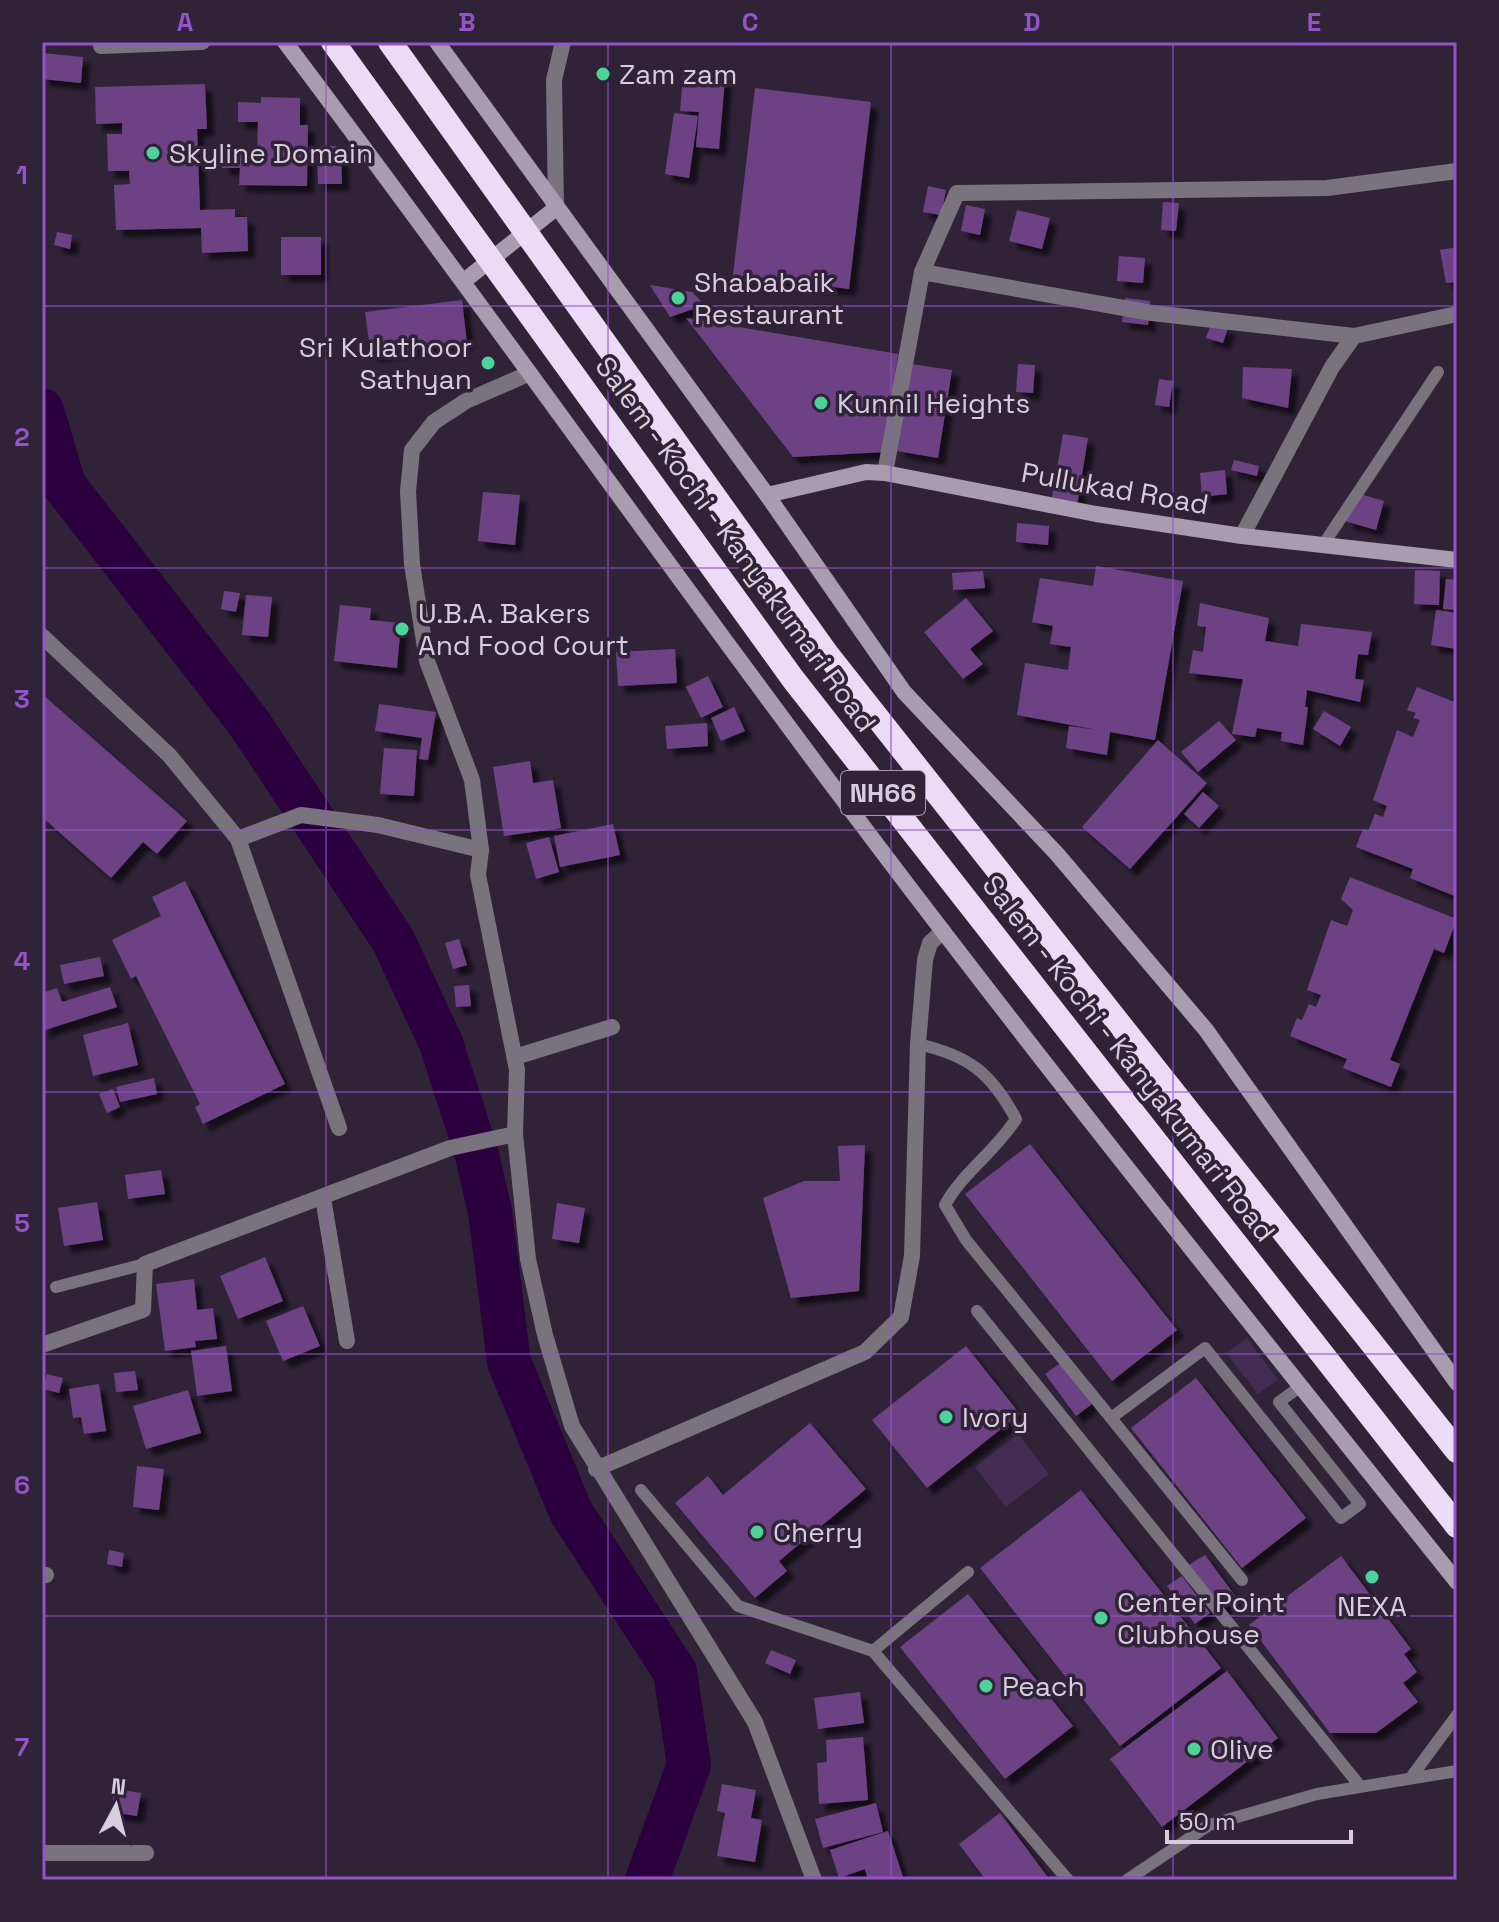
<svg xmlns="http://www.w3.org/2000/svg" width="1499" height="1922" viewBox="0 0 1499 1922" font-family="'Space Grotesk',sans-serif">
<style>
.green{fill:#432c51}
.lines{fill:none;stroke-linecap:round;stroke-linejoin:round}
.river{stroke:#2b003f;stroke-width:44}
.building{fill:#6c4384;filter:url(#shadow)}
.lane{stroke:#79737e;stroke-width:12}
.street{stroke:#79737e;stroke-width:16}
.secondary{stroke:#a79dae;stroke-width:16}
.highway{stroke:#ebdbf6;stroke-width:24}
.grid{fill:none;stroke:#9254c6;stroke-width:2;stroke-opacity:0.55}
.poi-dot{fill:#4dd39a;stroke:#302338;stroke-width:3}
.labels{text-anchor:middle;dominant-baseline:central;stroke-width:7;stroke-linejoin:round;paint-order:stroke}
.shield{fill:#302338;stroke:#a49bab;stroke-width:2}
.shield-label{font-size:26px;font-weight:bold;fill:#d6cedc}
.poi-label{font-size:28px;fill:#d6cedc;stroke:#302338;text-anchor:start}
.street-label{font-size:28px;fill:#d6cedc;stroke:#302338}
.neatline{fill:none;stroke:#9254c6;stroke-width:3}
.grid-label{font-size:26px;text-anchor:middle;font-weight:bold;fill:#9254c6}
</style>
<defs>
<filter id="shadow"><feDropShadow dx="7" dy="7" stdDeviation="2" flood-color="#0009"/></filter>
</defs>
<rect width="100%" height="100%" fill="#302338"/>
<!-- green -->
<g class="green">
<polygon points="1247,1338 1278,1380 1258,1394 1226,1353"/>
<polygon points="1018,1434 1049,1474 1006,1507 975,1467"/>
</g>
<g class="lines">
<!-- river -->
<polyline class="river" points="42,410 64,485 249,723 393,940 441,1043 477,1155 490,1212 509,1362 571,1512 675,1672 689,1765 647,1880"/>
</g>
<!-- building -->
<g class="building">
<polygon points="42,53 83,57 81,83 42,79"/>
<polygon points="683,75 725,79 719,149 696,147 699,112 680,111"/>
<polygon points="205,84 207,129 197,129 200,210 235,209 235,217 247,217 248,251 202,253 201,228 116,230 114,185 130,184 129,171 108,171 107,134 122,134 122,123 96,124 95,87"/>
<polygon points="755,88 871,102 849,289 733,275"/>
<polygon points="261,97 300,98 300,125 308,125 307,186 239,185 240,168 222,168 222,153 257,154 258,122 238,122 238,102 261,103"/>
<polygon points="674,113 698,116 689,178 665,174"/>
<polygon points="317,146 341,146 342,184 318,184"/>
<polygon points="928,186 946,190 941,215 923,212"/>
<polygon points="1163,202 1179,203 1176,231 1161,230"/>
<polygon points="966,205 985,209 980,235 961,231"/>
<polygon points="1017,210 1050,218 1042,249 1009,241"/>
<polygon points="57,232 72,235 70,249 54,245"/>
<rect x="281" y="237" width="40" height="38"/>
<polygon points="1457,247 1457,282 1446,283 1440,250"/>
<polygon points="1119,256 1145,258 1143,283 1117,281"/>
<polygon points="650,285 692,292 705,305 670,317"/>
<polygon points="1125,298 1150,301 1148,325 1122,322"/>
<polygon points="462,300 467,343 371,355 365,312"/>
<polygon points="686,318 898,354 884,452 793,457"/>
<polygon points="1211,323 1228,328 1223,343 1206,338"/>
<polygon points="911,364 952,370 938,458 897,451"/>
<polygon points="1018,364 1035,365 1033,393 1016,392"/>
<polygon points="1243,367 1292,369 1288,408 1242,398"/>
<polygon points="1159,379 1173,381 1169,407 1155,405"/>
<polygon points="1063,434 1088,438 1077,506 1051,502"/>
<polygon points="1234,460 1259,466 1257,476 1231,470"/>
<polygon points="1225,470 1227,494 1202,497 1200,473"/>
<polygon points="483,492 520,495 515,545 478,541"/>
<polygon points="1353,492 1384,501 1376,530 1345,521"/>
<polygon points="1017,523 1049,526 1048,545 1016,542"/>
<polygon points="1096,566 1183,581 1155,740 1110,732 1107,755 1066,748 1069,726 1098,730 1017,715 1025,663 1068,670 1071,647 1050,644 1053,626 1032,622 1040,578 1093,586"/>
<polygon points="1415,570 1440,571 1439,605 1414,604"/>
<polygon points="983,571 985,588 953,590 952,573"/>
<polygon points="1446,579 1457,580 1457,610 1443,609"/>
<polygon points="224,591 240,593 236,612 221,609"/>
<polygon points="246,595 272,597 268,637 242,635"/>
<polygon points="966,598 993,631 970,649 983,664 963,679 924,632"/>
<polygon points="1200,603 1269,618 1265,641 1298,646 1301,624 1372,632 1368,655 1358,654 1355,679 1364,680 1360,702 1307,690 1305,707 1308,707 1303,745 1281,741 1282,732 1257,728 1255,737 1232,734 1243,679 1189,673 1193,650 1203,652 1206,627 1197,626"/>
<polygon points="340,605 371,608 370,620 401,623 397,668 334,661"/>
<polygon points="1436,610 1457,613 1457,649 1431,645"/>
<polygon points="675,649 677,683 618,686 616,652"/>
<polygon points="708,676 723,707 701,718 686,687"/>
<polygon points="1417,687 1457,703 1457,897 1410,878 1413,869 1356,847 1363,829 1368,831 1375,814 1383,817 1387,806 1373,800 1397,730 1413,737 1420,720 1413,718 1416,713 1407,710"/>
<polygon points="42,694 187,821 157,854 143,842 111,878 42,817"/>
<polygon points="379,704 436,712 428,760 419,759 422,738 375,731"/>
<polygon points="734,707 745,731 721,741 711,718"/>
<polygon points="1324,711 1351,727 1340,746 1313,729"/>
<polygon points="1219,721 1236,740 1198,772 1181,752"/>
<polygon points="707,723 708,746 667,749 665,726"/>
<polygon points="1158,740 1207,783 1130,869 1082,827"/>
<polygon points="384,748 417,750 414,796 380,794"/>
<polygon points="530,761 533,783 553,780 561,828 504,836 493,767"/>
<polygon points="1203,792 1219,806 1199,828 1184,814"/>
<polygon points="613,824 620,855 560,867 554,836"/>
<polygon points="549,837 559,872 536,879 526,843"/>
<polygon points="1350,877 1457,919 1444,953 1434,949 1390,1060 1400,1064 1391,1087 1343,1068 1347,1059 1290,1036 1297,1018 1302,1020 1309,1004 1316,1007 1321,995 1307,990 1331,920 1347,926 1353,910 1341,899"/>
<polygon points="185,881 285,1084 203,1124 195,1107 200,1104 136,976 131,979 112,940 161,916 152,897"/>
<polygon points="459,939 467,965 453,969 445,943"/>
<polygon points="100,957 104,976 64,984 60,965"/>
<polygon points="469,985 471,1006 456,1007 454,986"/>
<polygon points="110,987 117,1007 42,1031 42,993 57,988 62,1002"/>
<polygon points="128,1023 138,1065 93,1076 83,1035"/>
<polygon points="154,1078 157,1094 120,1102 116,1087"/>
<polygon points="113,1089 120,1107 107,1113 99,1094"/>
<polygon points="1030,1144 1177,1330 1112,1381 965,1194"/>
<polygon points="865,1145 859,1291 791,1298 763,1198 804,1181 840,1181 838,1146"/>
<polygon points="161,1170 165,1194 128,1199 125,1175"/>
<polygon points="97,1202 103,1240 64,1246 58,1208"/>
<polygon points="557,1203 585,1208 579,1243 552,1239"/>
<polygon points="265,1257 283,1301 238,1319 220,1276"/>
<polygon points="194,1279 197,1310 213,1308 217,1339 195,1341 196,1347 165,1351 156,1284"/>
<polygon points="303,1306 320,1346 283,1361 266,1321"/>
<polygon points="226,1346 232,1391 197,1396 191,1351"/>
<polygon points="966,1346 1020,1414 927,1488 872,1420"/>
<polygon points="1062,1362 1092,1404 1076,1416 1045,1374"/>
<polygon points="135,1371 138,1390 116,1392 114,1373"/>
<polygon points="47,1374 63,1378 59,1393 44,1389"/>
<polygon points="1196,1378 1306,1518 1242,1568 1131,1428"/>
<polygon points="99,1384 106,1431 84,1434 81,1417 73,1418 69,1389"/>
<polygon points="188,1390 201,1433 146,1449 133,1406"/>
<polygon points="810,1423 866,1489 779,1561 787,1571 755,1598 675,1503 708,1476 723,1495"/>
<polygon points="137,1466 164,1469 159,1510 133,1507"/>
<polygon points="1081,1490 1221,1668 1120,1746 980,1568"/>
<polygon points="109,1550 124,1553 122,1567 107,1564"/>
<polygon points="1205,1555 1236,1597 1221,1609 1189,1565"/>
<polygon points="1341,1556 1411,1649 1404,1654 1417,1672 1403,1683 1418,1702 1376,1733 1330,1733 1249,1625"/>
<polygon points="1182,1576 1210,1613 1195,1624 1167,1586"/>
<polygon points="968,1594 1073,1726 1005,1779 900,1647"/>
<polygon points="771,1650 796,1660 790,1674 765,1663"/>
<polygon points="1227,1671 1278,1738 1162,1827 1110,1759"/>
<polygon points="860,1692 864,1723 818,1729 814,1698"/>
<polygon points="863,1737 868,1800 819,1804 817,1763 827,1762 826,1740"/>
<polygon points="722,1784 756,1790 751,1818 762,1820 755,1862 717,1856 725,1813 717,1811"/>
<polygon points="115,1789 141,1793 137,1816 111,1812"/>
<polygon points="876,1803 883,1832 823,1848 815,1819"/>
<polygon points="1000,1813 1050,1880 986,1880 959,1844"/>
<polygon points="888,1831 904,1880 868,1880 865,1869 839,1878 830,1850"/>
</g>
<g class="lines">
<!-- lane -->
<g class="lane">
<polyline points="1323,545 1438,372"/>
<path d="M918 1044C970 1056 991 1073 1016 1119 996 1151 963 1172 945 1205L966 1240 1111 1418"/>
<polyline points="56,1287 145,1264"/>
<polyline points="977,1311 1360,1786"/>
<polyline points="641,1490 738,1606 873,1651 1068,1880"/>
<polyline points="1242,1580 1111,1418 1205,1348 1341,1518 1360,1504 1279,1402 1301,1386"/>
<polyline points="873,1651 968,1572"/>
<polyline points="1412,1776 1457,1715"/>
<polyline points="1127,1880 1209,1825 1317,1794 1457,1771"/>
</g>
<!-- street -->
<g class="street">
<polyline points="101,46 202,42"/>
<polyline points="556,208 554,80 563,42"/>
<polyline points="922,272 1152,313 1354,336 1457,314"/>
<polyline points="528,374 466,401 434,422 412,450 408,491 412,564 427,661 472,780 481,850 478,875 517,1070 515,1134 528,1259 545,1335 572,1426 755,1722 814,1880"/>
<polyline points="885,473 922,272 957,193 1327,188 1457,171"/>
<polyline points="1242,536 1332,367 1354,336"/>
<polyline points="42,636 169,755 238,839 339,1128"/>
<polyline points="238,839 301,815 378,825 481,850"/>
<polyline points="515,1057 612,1027"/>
<polyline points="323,1198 347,1341"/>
<polyline points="42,1345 143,1310 145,1264 450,1148 515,1134"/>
<polyline points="596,1469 865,1352 901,1317 912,1256 918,1044 925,960 930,943 943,931"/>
<polyline points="42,1575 46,1575"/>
<polyline points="42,1853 146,1853"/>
</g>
<!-- secondary -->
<g class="secondary">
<path d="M285 42C474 293 656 550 844 801 1043 1066 1251 1324 1457 1582"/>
<polyline points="437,42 767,495 904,692 1057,854 1206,1030 1457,1383"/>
<polyline points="464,281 556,208"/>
<polyline points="767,495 866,472 885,473 1096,514 1242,536 1457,560"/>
</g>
<!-- highway -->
<g class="highway">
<polyline points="333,42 793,679 1457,1526"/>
<polyline points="390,42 827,654 1457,1451"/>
</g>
</g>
<!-- grid -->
<path class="grid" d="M326 42V1880M608 42V1880M891 42V1880M1173 42V1880M42 306H1457M42 568H1457M42 830H1457M42 1092H1457M42 1354H1457M42 1616H1457"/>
<!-- markers -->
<g class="poi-dot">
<circle cx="603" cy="74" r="8"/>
<circle cx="153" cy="153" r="8"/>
<circle cx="678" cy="298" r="8"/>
<circle cx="488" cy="363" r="8"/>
<circle cx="821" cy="403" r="8"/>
<circle cx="402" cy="629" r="8"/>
<circle cx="946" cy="1417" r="8"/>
<circle cx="757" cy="1532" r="8"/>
<circle cx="1372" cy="1577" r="8"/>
<circle cx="1101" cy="1618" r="8"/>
<circle cx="986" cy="1686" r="8"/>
<circle cx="1194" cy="1749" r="8"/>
</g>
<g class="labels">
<!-- shield labels -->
<rect class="shield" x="841" y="771" width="84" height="44" rx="6"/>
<g class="shield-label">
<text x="883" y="793">NH66</text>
</g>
<!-- poi labels -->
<g class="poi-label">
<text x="619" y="74">Zam zam</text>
<text x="169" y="153">Skyline Domain</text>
<text x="694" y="282">Shababaik<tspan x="694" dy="32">Restaurant</tspan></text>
<text x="472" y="347" text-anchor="end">Sri Kulathoor<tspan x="472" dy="32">Sathyan</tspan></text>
<text x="837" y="403">Kunnil Heights</text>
<text x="418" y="613">U.B.A. Bakers<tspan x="418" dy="32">And Food Court</tspan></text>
<text x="962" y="1417">Ivory</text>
<text x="773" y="1532">Cherry</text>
<text x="1117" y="1602">Center Point<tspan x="1117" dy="32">Clubhouse</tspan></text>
<text x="1372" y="1606" text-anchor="middle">NEXA</text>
<text x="1002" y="1686">Peach</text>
<text x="1210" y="1749">Olive</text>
</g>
<!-- street labels -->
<g class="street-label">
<text transform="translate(1115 488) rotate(10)">Pullukad Road</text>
<text transform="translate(736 544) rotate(54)">Salem - Kochi - Kanyakumari Road</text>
<text transform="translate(1129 1058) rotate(52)">Salem - Kochi - Kanyakumari Road</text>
</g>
</g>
<!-- border -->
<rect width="1499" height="1922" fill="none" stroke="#302338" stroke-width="88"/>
<!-- north arrow -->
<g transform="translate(116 1806) rotate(7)" stroke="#302338" stroke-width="6" paint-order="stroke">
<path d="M0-6L14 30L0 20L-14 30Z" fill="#d6cedc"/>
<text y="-12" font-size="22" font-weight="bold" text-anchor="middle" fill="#d6cedc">N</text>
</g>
<!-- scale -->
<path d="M1167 1830v12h184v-12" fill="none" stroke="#d6cedc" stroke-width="4"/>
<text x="1179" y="1830" font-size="24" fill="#d6cedc" stroke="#302338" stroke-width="6" paint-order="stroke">50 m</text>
<rect x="44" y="44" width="1411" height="1834" class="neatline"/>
<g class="grid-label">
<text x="185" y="31">A</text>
<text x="467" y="31">B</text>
<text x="750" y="31">C</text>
<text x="1032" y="31">D</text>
<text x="1314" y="31">E</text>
<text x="22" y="184">1</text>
<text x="22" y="446">2</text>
<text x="22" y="708">3</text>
<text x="22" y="970">4</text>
<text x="22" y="1232">5</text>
<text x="22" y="1494">6</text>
<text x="22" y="1756">7</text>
</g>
</svg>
